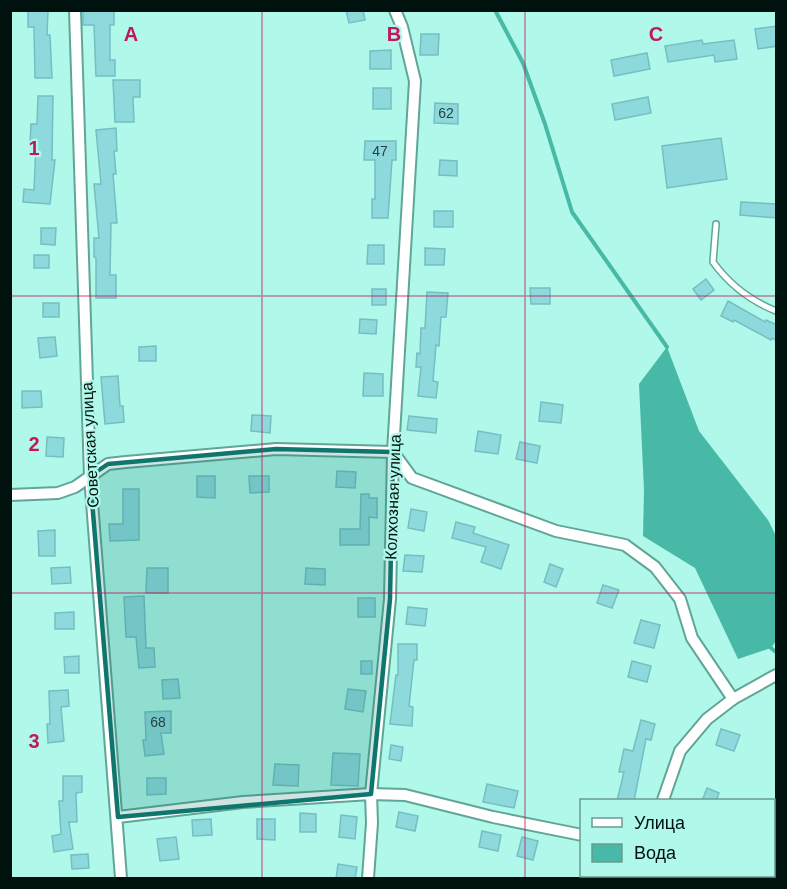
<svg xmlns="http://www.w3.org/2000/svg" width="787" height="889" viewBox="0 0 787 889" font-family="Arial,sans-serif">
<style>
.water{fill:#47b9a6}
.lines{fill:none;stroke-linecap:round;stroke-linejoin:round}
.stream{stroke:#47b9a6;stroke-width:4}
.building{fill:#8ed9dc;stroke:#74bfc2;stroke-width:1.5}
.service-casing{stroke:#60a698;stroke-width:8}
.minor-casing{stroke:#60a698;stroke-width:14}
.service{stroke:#fff;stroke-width:5}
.minor{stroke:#fff;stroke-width:10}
.marked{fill:#0f766e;fill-opacity:0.2;stroke:#0f766e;stroke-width:4.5;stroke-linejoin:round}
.grid{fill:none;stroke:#c2185b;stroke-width:1.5;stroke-opacity:0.55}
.labels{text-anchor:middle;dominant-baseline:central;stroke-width:4.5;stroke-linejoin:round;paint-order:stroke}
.number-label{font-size:14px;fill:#244442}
.street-label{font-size:16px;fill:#00120e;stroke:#b0f8e9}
.grid-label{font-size:20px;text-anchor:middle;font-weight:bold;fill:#c2185b;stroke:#b0f8e9;stroke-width:4.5;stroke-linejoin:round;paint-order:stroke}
</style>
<rect width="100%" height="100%" fill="#b0f8e9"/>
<!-- water -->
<polygon class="water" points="667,347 699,431 768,520 776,536 776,641 771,648 738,659 695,568 643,536 644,490 639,384"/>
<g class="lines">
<!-- stream -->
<g class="stream">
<polyline points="495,10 523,63 545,124 572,212 667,347"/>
<polyline points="771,648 776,652"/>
</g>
</g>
<!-- building -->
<g class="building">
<polygon points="114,10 114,25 110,25 110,60 115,60 115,76 96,76 94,25 83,25 83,11"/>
<polygon points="346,10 363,10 365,20 349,23"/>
<polygon points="28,11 48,11 47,35 50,35 52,78 35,78 34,27 28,27"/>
<polygon points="777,26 777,46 758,49 755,29"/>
<polygon points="421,34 439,34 438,55 420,55"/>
<polygon points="702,40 703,44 734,40 737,59 715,62 714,55 668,62 665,46"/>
<polygon points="391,50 391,69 370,69 370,51"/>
<polygon points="647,53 650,69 614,76 611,60"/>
<polygon points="113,80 140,80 140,97 133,97 134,122 115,122"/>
<rect x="373" y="88" width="18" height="21"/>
<polygon points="38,96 53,96 52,160 55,160 50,204 23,202 24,189 34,190 36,144 30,144 31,124 37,124"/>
<polygon points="648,97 651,113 615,120 612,104"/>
<polygon points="435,103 458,104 458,124 434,123"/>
<polygon points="116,128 117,151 114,151 116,174 113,174 117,223 111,223 110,275 116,275 116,298 96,298 96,258 94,257 94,238 99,238 94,184 101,184 96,130"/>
<polygon points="721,138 727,179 667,188 662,146"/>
<polygon points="365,141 396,141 396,160 392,160 388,218 372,218 372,199 375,199 375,160 364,160"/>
<polygon points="440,160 457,161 457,176 439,175"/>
<polygon points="741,202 777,204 777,218 740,215"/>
<rect x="434" y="211" width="19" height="16"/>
<polygon points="41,228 56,228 55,245 41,244"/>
<polygon points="368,245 384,245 384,264 367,264"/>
<polygon points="425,248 445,249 444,265 425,265"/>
<rect x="34" y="255" width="15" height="13"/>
<polygon points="706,279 714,290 701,300 693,289"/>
<polygon points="530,288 550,288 550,304 531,304"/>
<rect x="372" y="289" width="14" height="16"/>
<polygon points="427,292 448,293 446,317 441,317 439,346 436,345 433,381 438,382 436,398 418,396 421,367 416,367 417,353 420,354 421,328 425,328"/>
<polygon points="728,301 765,322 766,320 777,325 777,341 772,338 771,340 734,320 733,322 721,316"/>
<rect x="43" y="303" width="16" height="14"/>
<polygon points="360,319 377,320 376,334 359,333"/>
<polygon points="55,337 57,356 40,358 38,338"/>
<polygon points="156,346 156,361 139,361 139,347"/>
<polygon points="364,373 383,374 383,396 363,396"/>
<polygon points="118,376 120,406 123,406 124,422 105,424 101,377"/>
<polygon points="22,391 41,391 42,407 22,408"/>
<polygon points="541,402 563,405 561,423 539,421"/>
<polygon points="252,415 271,416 270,433 251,431"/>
<polygon points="409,416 437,419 436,433 407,430"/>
<polygon points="478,431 501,435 498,454 475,451"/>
<polygon points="47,437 64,438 63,457 46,456"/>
<polygon points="520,442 540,446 537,463 516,459"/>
<polygon points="337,471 356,472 355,488 336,487"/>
<polygon points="197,476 215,476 215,498 197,497"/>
<polygon points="249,476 269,476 269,492 250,493"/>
<polygon points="123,489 139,489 139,540 110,541 109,524 123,524"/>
<polygon points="361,494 369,494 369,498 377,498 377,518 369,517 369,545 340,545 340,529 360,529"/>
<polygon points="411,509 427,512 424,531 408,528"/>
<polygon points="456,522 475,527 473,533 509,545 501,569 481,562 486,547 452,538"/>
<polygon points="55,530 55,556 39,556 38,531"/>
<polygon points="405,555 424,556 422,572 403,571"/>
<polygon points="550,564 563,569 556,587 544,582"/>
<polygon points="70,567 71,583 52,584 51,568"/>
<polygon points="147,568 168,568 168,593 146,593"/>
<polygon points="306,568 325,569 325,585 305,584"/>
<polygon points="603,585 619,590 612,608 597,603"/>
<polygon points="144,596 146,648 154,648 155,667 139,668 136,637 126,637 124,597"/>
<rect x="358" y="598" width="17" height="19"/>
<polygon points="408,607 427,609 425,626 406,624"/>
<polygon points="74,612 74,629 55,629 55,613"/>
<polygon points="641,620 660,625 654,648 634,643"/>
<polygon points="398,644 417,644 417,660 414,660 409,706 413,707 412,726 390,724 396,675 398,675"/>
<polygon points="79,656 79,673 65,673 64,657"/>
<rect x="361" y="661" width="11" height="13"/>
<polygon points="632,661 651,666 647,682 628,677"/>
<polygon points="178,679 180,698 163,699 162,680"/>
<polygon points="348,689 366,691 363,712 345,709"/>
<polygon points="68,690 69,706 61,707 64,741 48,743 47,724 50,724 49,691"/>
<polygon points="171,711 171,733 161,733 164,754 145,756 143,740 146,740 145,712"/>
<polygon points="641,720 655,724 651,740 646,739 634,801 617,801 624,772 619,772 624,749 633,751"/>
<polygon points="721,729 740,735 734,751 716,745"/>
<polygon points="391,745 403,747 401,761 389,759"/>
<polygon points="333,753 360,754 358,786 331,785"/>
<polygon points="275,764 299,765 298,786 273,785"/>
<polygon points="63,776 82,776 82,792 76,793 77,822 69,822 73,849 54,852 52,836 61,834 59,801 63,801"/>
<polygon points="147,778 166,778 166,794 147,795"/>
<polygon points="487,784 518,791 514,808 483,802"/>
<polygon points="707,788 719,793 716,801 702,801"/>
<polygon points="399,812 418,816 415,831 396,827"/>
<polygon points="300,813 316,814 316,832 300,832"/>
<polygon points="341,815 357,817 355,839 339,837"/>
<polygon points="211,819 212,835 193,836 192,820"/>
<polygon points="257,819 275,819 275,840 257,839"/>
<polygon points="482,831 501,835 498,851 479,847"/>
<polygon points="176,837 179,859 160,861 157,839"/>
<polygon points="522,837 538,841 533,860 517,856"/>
<polygon points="88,854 89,868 72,869 71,855"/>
<polygon points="338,864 357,867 355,879 336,879"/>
</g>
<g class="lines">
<defs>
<path id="service" d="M716 224 713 262C729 284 751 301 776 311"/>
<g id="minor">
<polyline points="75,10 90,476 121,878"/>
<polyline points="10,495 58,493 75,487 108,464 126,462 276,449 393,452 412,478 556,531 625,545 655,567 680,599 692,638 733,699"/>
<polyline points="663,800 680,751 707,719 733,699 776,675"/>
<polyline points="118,817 243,802 371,794 405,795 493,817 582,835"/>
<polyline points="368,878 372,823 371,794 390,599 393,452 415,81 402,27 395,10"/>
<polyline points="644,878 645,876"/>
</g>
</defs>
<!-- service casing -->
<use href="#service" class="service-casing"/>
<!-- minor casing -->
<use href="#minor" class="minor-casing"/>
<!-- service -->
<use href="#service" class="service"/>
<!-- minor -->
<use href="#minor" class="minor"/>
</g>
<!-- marked area -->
<path class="marked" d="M276 449 393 452 390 599 371 794 118 817 90 476 108 464Z"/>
<!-- grid -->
<path class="grid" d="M262 10V878M525 10V878M10 296H776M10 593H776"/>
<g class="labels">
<!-- number labels -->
<g class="number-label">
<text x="446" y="113">62</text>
<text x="380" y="151">47</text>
<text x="158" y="722">68</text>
</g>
<!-- street labels -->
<g class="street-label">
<text transform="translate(90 445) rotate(-93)">Советская улица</text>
<text transform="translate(393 497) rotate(-88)">Колхозная улица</text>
</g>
</g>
<g class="grid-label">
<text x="131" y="41">A</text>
<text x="394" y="41">B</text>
<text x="656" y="41">C</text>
<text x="34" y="155">1</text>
<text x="34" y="451">2</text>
<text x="34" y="748">3</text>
</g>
<!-- border -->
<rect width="787" height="889" fill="none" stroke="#00120e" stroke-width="24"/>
<!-- legend -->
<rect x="580" y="799" width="195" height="78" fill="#b0f8e9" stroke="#6a9c91" stroke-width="1.5"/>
<rect x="592" y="818" width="30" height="9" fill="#ffffff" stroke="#6a9c91" stroke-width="1.5"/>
<text x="634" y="829" font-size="18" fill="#00120e">Улица</text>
<rect x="592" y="844" width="30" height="18" fill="#47b9a6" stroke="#6a9c91" stroke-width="1.5"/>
<text x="634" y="859" font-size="18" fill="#00120e">Вода</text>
</svg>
